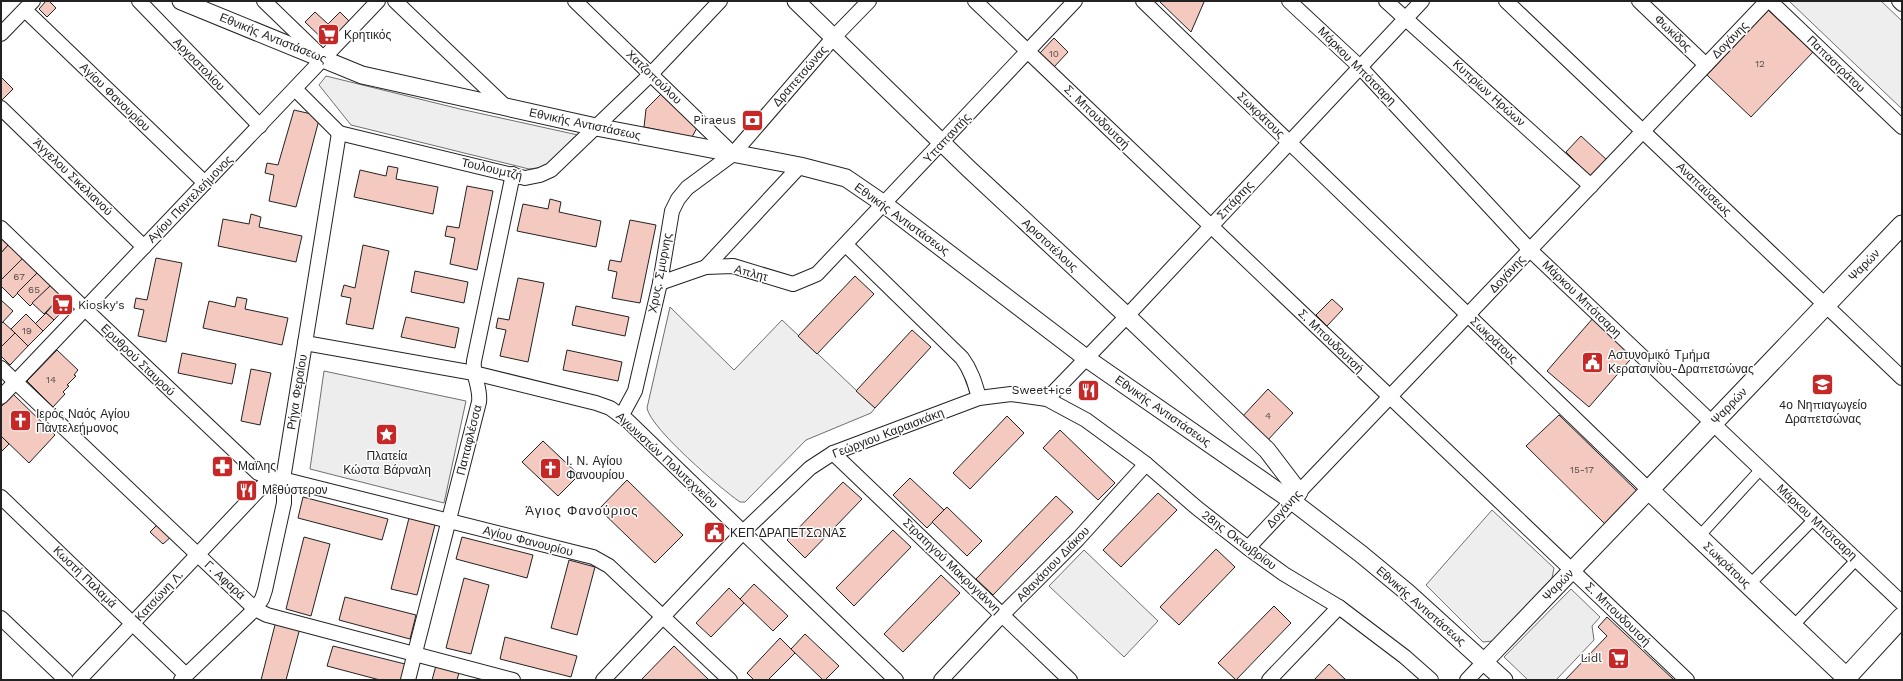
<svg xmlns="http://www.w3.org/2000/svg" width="1903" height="681" viewBox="0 0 1903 681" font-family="'Work Sans',sans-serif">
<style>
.green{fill:#eee;stroke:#6f6f6f}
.parking{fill:#ededed;stroke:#6f6f6f}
.building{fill:#f3c9c0;stroke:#222}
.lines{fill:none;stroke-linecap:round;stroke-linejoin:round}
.pedestrian-casing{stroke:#222;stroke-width:12}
.minor-casing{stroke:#222;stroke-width:16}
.tertiary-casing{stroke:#222;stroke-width:19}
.secondary-casing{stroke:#222;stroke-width:21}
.pedestrian{stroke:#fff;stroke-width:10}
.minor{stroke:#fff;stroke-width:14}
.tertiary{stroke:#fff;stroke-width:17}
.secondary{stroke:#fff;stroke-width:19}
.labels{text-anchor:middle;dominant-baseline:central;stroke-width:3;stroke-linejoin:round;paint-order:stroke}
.number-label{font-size:10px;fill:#564c4a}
.street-label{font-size:12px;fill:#222;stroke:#fff}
.poi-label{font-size:12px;fill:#222;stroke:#fff;text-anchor:start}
.neighbourhood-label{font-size:13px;letter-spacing:1px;fill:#222;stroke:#fff}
</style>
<rect width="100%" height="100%" fill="#fff"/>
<!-- green -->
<g class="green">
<polygon points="1789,1 1881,1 1902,21 1902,109"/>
<polygon points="326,76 460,109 578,135 544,167 529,169 351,125 319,85"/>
<path d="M670 307 734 370 782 320 875 408 871 413 806 440 745 502H740C721 489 650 428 647 408Z"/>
<polygon points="1492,510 1554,568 1552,578 1493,641 1483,642 1426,585"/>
<polygon points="1084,550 1158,621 1124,657 1049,586"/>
</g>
<!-- parking -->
<g class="parking">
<polygon points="324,371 466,401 444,503 310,469"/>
<polygon points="1571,589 1600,617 1592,626 1594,640 1556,680 1528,680 1504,657"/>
</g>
<!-- building -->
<g class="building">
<polygon points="46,1 49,1 56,8 47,17 39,9"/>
<polygon points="1159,1 1203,1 1204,2 1191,32"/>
<polygon points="1768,10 1813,52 1751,117 1707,75"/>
<polygon points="315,12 328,24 340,12 351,23 329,45 305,22"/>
<polygon points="1054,38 1068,52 1054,67 1040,53"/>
<polygon points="1,77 13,89 1,101"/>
<polygon points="663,92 698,126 692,137 644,127 646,109"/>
<polygon points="294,110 320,116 296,207 269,201 274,175 265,173 267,163 278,165"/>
<polygon points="1581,136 1608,161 1592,178 1566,152"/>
<polygon points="388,166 398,168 396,179 438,187 433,214 354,197 360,170 386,176"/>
<polygon points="467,186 493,191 477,270 450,264 455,238 445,236 447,226 459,228"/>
<polygon points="550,199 561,202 559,212 601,221 596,247 517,231 523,204 548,209"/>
<polygon points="251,214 261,217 259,227 302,236 296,262 218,246 223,219 249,224"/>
<polygon points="630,220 656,225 640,303 612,298 617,272 608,270 610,260 621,262"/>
<polygon points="1,237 9,244 1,253"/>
<polygon points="9,244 23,258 1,280 1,253"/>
<polygon points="363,245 389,251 373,329 346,324 351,298 341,296 344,285 355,288"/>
<polygon points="23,258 38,272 13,298 1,286 1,280"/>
<polygon points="156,258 182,263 166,342 138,336 144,310 134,308 136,298 147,300"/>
<polygon points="415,271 468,282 464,303 411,292"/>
<polygon points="38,272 51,285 30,306 17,293"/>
<polygon points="855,276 874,294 817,354 798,336"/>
<polygon points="518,278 544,283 528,362 500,356 506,330 496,328 498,318 509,320"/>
<polygon points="51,285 62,295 44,314 32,303"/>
<polygon points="62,295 70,303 54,320 46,313"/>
<polygon points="237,297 247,299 245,309 288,318 282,345 203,328 209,301 235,307"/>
<polygon points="1332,299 1343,309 1327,326 1316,315"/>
<polygon points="1,300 13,311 1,324"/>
<polygon points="576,306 629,317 625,336 572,325"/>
<polygon points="46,313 54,320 43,331 35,324"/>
<polygon points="26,314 43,331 28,346 11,329"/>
<polygon points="406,317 459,328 455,348 401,337"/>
<polygon points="1594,317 1636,353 1589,407 1547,371"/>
<polygon points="3,322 15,333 1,347 1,324"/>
<polygon points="912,330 931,347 875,408 856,391"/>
<polygon points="15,333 28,346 10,365 1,356 1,347"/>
<polygon points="57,350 78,370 74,375 76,376 67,385 69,386 63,392 65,394 53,407 27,381"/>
<polygon points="567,350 622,362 618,381 563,370"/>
<polygon points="182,353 236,364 232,384 178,373"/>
<polygon points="251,369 271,373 260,425 241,421"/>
<polygon points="1268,389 1293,413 1267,441 1242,417"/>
<polygon points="13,394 55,435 29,463 1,436 1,407"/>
<polygon points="1559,415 1638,492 1605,524 1526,446"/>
<polygon points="1007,416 1024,433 970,489 953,473"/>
<polygon points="1060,430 1115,483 1098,500 1043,448"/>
<polygon points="1,436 9,444 1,452"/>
<polygon points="543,441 579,475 558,496 522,462"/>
<polygon points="910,478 944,510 927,528 893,495"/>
<polygon points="627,480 683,535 655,563 599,509"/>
<polygon points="843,482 862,499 805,558 787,540"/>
<polygon points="1158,493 1177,510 1121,567 1103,550"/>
<polygon points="1056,496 1073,512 993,595 976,579"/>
<polygon points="303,497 388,519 382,540 298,518"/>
<polygon points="947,507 982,541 967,556 932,522"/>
<polygon points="409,518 435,525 417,595 391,589"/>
<polygon points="159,523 172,536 163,544 150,532"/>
<polygon points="893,530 911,547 854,606 836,588"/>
<polygon points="304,537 330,544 311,616 286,609"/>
<polygon points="462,537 533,555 527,578 456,559"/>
<polygon points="1216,549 1235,567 1179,625 1160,607"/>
<polygon points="569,560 595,567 577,635 551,628"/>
<polygon points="941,575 960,593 903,652 884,634"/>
<polygon points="464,578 489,585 471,654 446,648"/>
<polygon points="754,584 788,616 773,631 740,599"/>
<polygon points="729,588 744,603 711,637 696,623"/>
<polygon points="345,597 416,615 410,639 339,620"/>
<polygon points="1274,606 1291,623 1236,680 1218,663"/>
<polygon points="1607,617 1674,680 1565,680 1607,636 1598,627"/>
<polygon points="276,621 300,628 286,680 261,680"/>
<polygon points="805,634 839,666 825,680 823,680 791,649"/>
<polygon points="505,637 577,656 571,677 500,659"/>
<polygon points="780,638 795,653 768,680 754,680 747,673"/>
<polygon points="333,646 405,664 401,680 380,680 327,666"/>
<polygon points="674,646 709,680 641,680"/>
<polygon points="437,662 460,669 457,680 432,680"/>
<polygon points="1329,664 1346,680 1314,680"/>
</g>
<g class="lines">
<defs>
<g id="pedestrian">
<polyline points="1705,530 1761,469"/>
<polyline points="1755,579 1814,519"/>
<polyline points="1798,621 1857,559"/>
</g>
<g id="minor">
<polyline points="139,1 260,126"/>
<polyline points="264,1 321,56"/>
<polyline points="395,1 505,106"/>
<polyline points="575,1 733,154"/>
<polyline points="975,1 1687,680"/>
<polyline points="1143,1 1649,490"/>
<polyline points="1289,1 1360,67 1530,250 1902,603"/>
<polyline points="1386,1 1591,186"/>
<polyline points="1506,1 1902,378"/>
<polyline points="1639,1 1706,65"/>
<polyline points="1770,1 1902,127"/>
<polyline points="1899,1 1902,4"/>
<polyline points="25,10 205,183"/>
<polyline points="1,34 33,1"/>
<polyline points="295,89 339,133"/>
<polyline points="1,108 144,247"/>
<polyline points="339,133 525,178 540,175 551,170 651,74 720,1"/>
<polyline points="1,228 85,309 258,473 593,557 609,566 730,680"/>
<path d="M846 245 962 358C971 370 975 383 979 398"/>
<polyline points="706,267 800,166"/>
<polyline points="660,283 706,267 733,266 793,284 817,274 1075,1"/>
<polyline points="305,343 474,373 596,403 610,408 628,421 896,680"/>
<polyline points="1,368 255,609 267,615 513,680"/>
<polyline points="1,397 378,1"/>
<polyline points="1047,399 1127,316 1422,1"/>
<polyline points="622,415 635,391 660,283 672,211 678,199 687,188 733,154 834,37 869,1"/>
<polyline points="833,453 1070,680"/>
<polyline points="1299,492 1767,1"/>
<polyline points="1,497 186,675"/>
<polyline points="1248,548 1292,501"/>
<polyline points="1,618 66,680"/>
<polyline points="79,680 271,477"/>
<polyline points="181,680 255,609 262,599 265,590 284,503 284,473 339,133"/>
<path d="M408 680 479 402C481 388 472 375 474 361L513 174"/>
<polyline points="603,680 743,532 810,468 833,453 979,398 1011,394 1047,399 1086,420 1146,464 1197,508 1248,548 1284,574 1339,607 1405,657 1431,680"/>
<polyline points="941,680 1002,615 1078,539 1146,464"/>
<polyline points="1269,680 1339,607"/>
<polyline points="1467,680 1484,662"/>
</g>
<g id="tertiary">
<polyline points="181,1 362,75 596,127 800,166 846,178 884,204 1086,358 1292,501 1361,554 1407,592 1504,680"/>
<polyline points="796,1 969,169 1127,316 1267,450 1299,492 1292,501"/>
<polyline points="1484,662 1649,490"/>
</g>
<g id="secondary">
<polyline points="1846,678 1902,617"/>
<polyline points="1849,680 1649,490 1902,225"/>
</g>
</defs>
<!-- pedestrian casing -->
<use href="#pedestrian" class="pedestrian-casing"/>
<!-- minor casing -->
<use href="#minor" class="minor-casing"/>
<!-- tertiary casing -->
<use href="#tertiary" class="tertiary-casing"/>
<!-- secondary casing -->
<use href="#secondary" class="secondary-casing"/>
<!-- pedestrian -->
<use href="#pedestrian" class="pedestrian"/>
<!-- minor -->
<use href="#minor" class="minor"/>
<!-- tertiary -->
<use href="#tertiary" class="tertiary"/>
<!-- secondary -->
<use href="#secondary" class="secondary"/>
</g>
<!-- icons -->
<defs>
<symbol id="supermarket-square" viewBox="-11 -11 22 22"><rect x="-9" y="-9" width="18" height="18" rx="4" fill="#c62828" stroke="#fff"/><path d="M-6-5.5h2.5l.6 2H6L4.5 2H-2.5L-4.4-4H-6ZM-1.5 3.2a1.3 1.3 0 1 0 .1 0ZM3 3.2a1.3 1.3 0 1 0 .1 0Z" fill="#fff"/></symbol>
<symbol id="bank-square" viewBox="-11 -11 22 22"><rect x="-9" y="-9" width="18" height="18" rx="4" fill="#c62828" stroke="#fff"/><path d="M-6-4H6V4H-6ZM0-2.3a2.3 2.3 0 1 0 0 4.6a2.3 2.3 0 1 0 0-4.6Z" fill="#fff"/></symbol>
<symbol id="civic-square" viewBox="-11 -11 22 22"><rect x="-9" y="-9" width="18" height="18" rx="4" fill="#c62828" stroke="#fff"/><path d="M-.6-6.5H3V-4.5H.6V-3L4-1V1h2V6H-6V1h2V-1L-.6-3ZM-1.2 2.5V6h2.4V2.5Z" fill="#fff"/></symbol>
<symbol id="school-square" viewBox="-11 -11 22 22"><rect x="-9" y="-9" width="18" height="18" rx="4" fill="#c62828" stroke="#fff"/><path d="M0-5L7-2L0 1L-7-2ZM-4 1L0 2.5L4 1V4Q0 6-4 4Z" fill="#fff"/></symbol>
<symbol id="restaurant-square" viewBox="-11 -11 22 22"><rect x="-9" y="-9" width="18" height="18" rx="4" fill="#c62828" stroke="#fff"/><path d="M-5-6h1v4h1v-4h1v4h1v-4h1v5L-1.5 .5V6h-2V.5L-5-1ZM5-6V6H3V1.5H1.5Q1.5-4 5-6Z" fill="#fff"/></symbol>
<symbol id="church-square" viewBox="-11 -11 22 22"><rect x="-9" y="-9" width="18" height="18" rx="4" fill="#c62828" stroke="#fff"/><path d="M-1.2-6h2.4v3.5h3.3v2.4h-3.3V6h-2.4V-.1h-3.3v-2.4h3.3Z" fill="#fff"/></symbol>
<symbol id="sight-square" viewBox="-11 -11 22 22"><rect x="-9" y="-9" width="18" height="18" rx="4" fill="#c62828" stroke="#fff"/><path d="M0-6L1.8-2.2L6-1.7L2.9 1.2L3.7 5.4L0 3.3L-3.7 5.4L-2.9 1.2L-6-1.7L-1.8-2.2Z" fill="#fff"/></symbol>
<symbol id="pharmacy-square" viewBox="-11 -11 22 22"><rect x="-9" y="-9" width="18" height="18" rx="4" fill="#c62828" stroke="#fff"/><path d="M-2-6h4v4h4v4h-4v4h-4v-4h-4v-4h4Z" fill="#fff"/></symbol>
</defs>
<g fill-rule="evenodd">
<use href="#supermarket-square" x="316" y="22" width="25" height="25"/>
<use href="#bank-square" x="740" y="108" width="25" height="25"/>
<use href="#supermarket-square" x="50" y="292" width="25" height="25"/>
<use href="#civic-square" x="1580" y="350" width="25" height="25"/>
<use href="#school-square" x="1810" y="372" width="25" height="25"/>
<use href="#restaurant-square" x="1076" y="378" width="25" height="25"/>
<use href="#church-square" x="8" y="408" width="25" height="25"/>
<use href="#sight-square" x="374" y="422" width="25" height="25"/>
<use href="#pharmacy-square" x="210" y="454" width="25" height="25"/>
<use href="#church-square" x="538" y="456" width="25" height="25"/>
<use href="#restaurant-square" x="234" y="478" width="25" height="25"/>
<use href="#civic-square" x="702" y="520" width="25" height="25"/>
<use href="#supermarket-square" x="1606" y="646" width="25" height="25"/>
</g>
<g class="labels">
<!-- number labels -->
<g class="number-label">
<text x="1054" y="53">10</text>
<text x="1760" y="63">12</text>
<text x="19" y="276">67</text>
<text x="34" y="289">65</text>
<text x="27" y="330">19</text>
<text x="51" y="379">14</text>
<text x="1268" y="415">4</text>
<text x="1582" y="469">15-17</text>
</g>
<!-- street labels -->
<g class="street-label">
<text transform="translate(1673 33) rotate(44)">Φωκίδος</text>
<text transform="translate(273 38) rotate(22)">Εθνικής Αντιστάσεως</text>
<text transform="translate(1730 40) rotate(-46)">Δογάνης</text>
<text transform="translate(199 64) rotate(46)">Αργοστολίου</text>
<text transform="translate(1836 64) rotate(44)">Παπαστράτου</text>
<text transform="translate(1357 66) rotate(45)">Μάρκου Μπότσαρη</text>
<text transform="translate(800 76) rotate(-49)">Δραπετσώνας</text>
<text transform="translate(654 77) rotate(44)">Χατζοπούλου</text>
<text transform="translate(1489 93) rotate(42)">Κυπρίων Ηρώων</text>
<text transform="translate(115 97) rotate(44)">Αγίου Φανουρίου</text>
<text transform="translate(1261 115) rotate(44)">Σωκράτους</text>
<text transform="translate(1097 117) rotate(44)">Σ. Μπουδουτσή</text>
<text transform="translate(585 124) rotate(12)">Εθνικής Αντιστάσεως</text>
<text transform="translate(947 138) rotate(-47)">Υπαπαντής</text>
<text transform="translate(492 169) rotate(13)">Τουλουμτζή</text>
<text transform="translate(73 177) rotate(44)">Άγγελου Σικελιανού</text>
<text transform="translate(1704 189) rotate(44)">Αναπαύσεως</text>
<text transform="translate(190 199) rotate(-46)">Αγίου Παντελεήμονος</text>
<text transform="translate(1235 200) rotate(-47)">Σπάρτης</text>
<text transform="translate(902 219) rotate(36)">Εθνικής Αντιστάσεως</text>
<text transform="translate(1050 245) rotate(43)">Αριστοτέλους</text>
<text transform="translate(1864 265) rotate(-46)">Ψαρών</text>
<text transform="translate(660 273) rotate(-79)">Χρυς. Σμυρνης</text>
<text transform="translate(751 273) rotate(15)">Απλητ</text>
<text transform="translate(1507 274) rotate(-47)">Δογάνης</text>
<text transform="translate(1582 299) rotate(44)">Μάρκου Μπότσαρη</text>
<text transform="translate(1494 340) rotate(44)">Σωκράτους</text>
<text transform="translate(1331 341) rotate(44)">Σ. Μπουδουτσή</text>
<text transform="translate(138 360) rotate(44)">Ερυθρού Σταυρού</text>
<text transform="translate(297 392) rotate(-81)">Ρήγα Φεραίου</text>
<text transform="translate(1729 406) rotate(-46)">Ψαρρών</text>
<text transform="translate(1163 411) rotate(35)">Εθνικής Αντιστάσεως</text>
<text transform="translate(888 433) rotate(-21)">Γεώργιου Καραισκάκη</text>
<text transform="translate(469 440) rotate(-76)">Παπαφλέσσα</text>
<text transform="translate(667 460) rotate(43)">Αγωνιστών Πολυτεχνείου</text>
<text transform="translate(1284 509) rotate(-48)">Δογάνης</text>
<text transform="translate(1817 522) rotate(43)">Μάρκου Μπότσαρη</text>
<text transform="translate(1239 540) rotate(37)">28ης Οκτωβρίου</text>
<text transform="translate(528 541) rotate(14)">Αγίου Φανουρίου</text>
<text transform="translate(1053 564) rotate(-46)">Αθανάσιου Διάκου</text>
<text transform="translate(1727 565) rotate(44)">Σωκράτους</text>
<text transform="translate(952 566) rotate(44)">Στρατηγού Μακρυγιάννη</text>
<text transform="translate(85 577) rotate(44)">Κωστή Παλαμά</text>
<text transform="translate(225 580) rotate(43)">Γ. Αφαρά</text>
<text transform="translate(1558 585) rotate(-46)">Ψαρών</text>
<text transform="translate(159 596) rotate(-47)">Κατσώνη Λ.</text>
<text transform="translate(1421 606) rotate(41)">Εθνικής Αντιστάσεως</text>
<text transform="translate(1618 614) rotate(44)">Σ. Μπουδουτσή</text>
</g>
<!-- poi labels -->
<g class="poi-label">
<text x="344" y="35">Κρητικός</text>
<text x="736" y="120" text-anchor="end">Piraeus</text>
<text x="78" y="305">Kiosky's</text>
<text x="1608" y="355">Αστυνομικό Τμήμα<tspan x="1608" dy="14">Κερατσινίου-Δραπετσώνας</tspan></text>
<text x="1072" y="390" text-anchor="end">Sweet+ice</text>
<text x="1823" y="405" text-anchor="middle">4ο Νηπιαγωγείο<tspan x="1823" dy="14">Δραπετσώνας</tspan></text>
<text x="36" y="414">Ιερός Ναός Αγίου<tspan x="36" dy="14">Παντελεήμονος</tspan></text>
<text x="387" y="456" text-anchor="middle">Πλατεία<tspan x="387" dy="14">Κώστα Βάρναλη</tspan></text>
<text x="566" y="461">Ι. Ν. Αγίου<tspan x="566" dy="14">Φανουρίου</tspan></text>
<text x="238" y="466">Μαϊλης</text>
<text x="262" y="490">Μεθύστερον</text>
<text x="730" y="533">ΚΕΠ ΔΡΑΠΕΤΣΩΝΑΣ</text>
<text x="1602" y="658" text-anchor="end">Lidl</text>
</g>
<!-- neighbourhood labels -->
<g class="neighbourhood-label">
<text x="582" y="510">Άγιος Φανούριος</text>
</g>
</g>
<!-- border -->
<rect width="1903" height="681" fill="none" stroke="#222222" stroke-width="4"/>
</svg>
